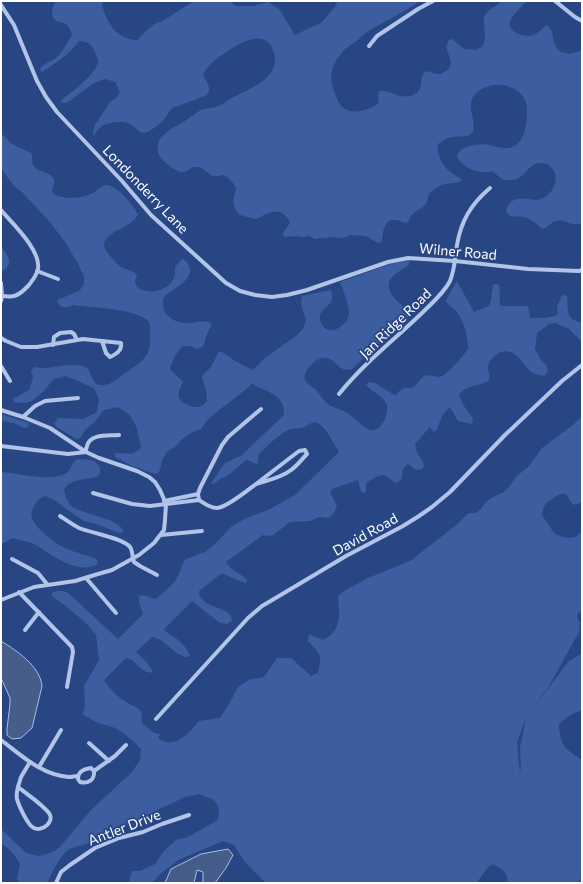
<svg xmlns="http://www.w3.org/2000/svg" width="583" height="884" viewBox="0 0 583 884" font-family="Commissioner,sans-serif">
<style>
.green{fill:#3c5ea1;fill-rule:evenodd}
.water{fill:#465c89;stroke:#a6bee8}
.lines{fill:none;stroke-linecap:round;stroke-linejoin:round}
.street{stroke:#b2c4e7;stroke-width:4}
.labels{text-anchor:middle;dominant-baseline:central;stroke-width:3.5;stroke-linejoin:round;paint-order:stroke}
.street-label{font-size:14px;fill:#fff;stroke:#284684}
</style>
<rect width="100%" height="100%" fill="#284684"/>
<!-- green -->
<g class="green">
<path d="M56 1H102L103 9 107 19 113 29 119 34 126 38 134 40H137L147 30 156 23 163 21 178 11 193 2 196 1H229L236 6H254L268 2 279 9 295 35 322 22 334 8 338 1H420C405 12 388 19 372 29 368 31 365 33 362 36 359 38 358 41 355 42 350 46 345 48 341 54 330 67 329 78 335 94 337 98 339 104 342 107 351 116 373 110 379 102L378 94 379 91C390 89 397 99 410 96 427 92 417 77 426 71L437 74H441L449 69 450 66 451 62 446 46 449 40 452 39 464 49 475 50 482 47 484 43 485 39 484 20V17L488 11 503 1H526C522 7 513 14 510 21 507 31 522 37 530 36 537 35 541 30 546 25 557 30 549 48 564 53 567 54 570 54 573 53 576 52 579 51 582 50V224H573L560 220 553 222 544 229C540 228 540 227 537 224 533 221 527 218 523 217 519 216 515 217 511 216 502 213 508 203 514 200 523 196 533 202 541 199 554 195 561 176 551 167 548 164 546 163 542 163 530 162 527 174 517 179 514 180 509 180 505 180 500 179 497 174 493 172 488 171 484 173 480 172 471 171 459 163 457 155 462 145 480 143 490 145 495 146 499 148 505 148 524 149 527 126 527 111 528 83 488 76 473 97 466 107 478 124 472 133 467 139 458 135 452 137 447 138 443 141 438 144 436 151 441 163 446 168 451 173 457 176 462 180 457 185 449 182 442 185 438 187 431 191 429 194 427 198 428 202 424 206 421 209 417 210 414 213 411 215 409 220 407 223 403 223 400 220 395 220 383 219 383 234 382 242L378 243 366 236 350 235 344 238 333 237 315 239 309 236 302 237 297 236 285 237 283 235C283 230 288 228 290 222 281 206 270 211 257 219 251 219 246 216 240 215 231 206 233 200 236 188 233 183 228 175 221 175 217 176 216 177 212 176 207 173 203 167 197 167 191 166 188 172 183 172 176 173 159 159 158 152 157 147 158 142 161 138 167 130 180 124 188 119 192 116 197 112 201 110 206 108 213 108 219 106 223 104 228 100 232 98 245 91 270 82 274 66 276 59 275 55 272 48 271 46 271 44 269 43 258 31 235 46 225 53 217 58 208 65 203 74 206 82 214 90 205 96L172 108C168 112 167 116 163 121 160 124 149 132 145 133 139 133 136 128 132 125 126 120 107 122 101 127 98 129 96 133 93 136V133L95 125 110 102 116 98 120 92 115 82 105 79 94 83 68 102 65 103 61 102C63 97 68 95 72 92 79 87 98 70 98 61 98 59 96 55 95 52 92 44 87 41 79 41 70 54 56 63 42 72L40 70C42 63 52 62 57 57 63 51 68 42 72 35 71 31 69 26 66 24 64 22 60 23 57 21 49 16 52 7 56 1Z"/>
<path d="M1 133 12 144 31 153C33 157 31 161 33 165 37 173 50 171 54 179 55 183 52 188 52 192 58 200 82 199 91 194 96 192 101 185 107 185 117 185 135 207 138 215 129 228 117 228 108 237 100 245 106 252 112 258 115 261 118 265 121 267 127 271 133 269 137 276 124 296 179 300 175 267L180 261 183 259C188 262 189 264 190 270 190 282 174 288 166 295 162 299 162 304 164 310 168 320 180 324 191 323 198 322 206 319 212 324 210 328 208 332 206 336 204 343 206 346 197 349L191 346H183C177 352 172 360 170 369L183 382C181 386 177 394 179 398 181 403 193 408 199 407 203 406 204 404 207 401L206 389 202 378 203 375 211 367 219 351C226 353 231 359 237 362 242 365 247 367 253 370L265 358 296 336 303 329 306 320 301 304 302 296 331 290C332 294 333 298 331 302 327 308 318 311 320 320 325 339 346 328 349 315 350 307 343 290 340 282L388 265 406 260 409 261V265C393 275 379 282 397 301 402 305 407 309 411 314L352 369C352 369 347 370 346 370 335 368 332 352 317 360 312 363 302 373 305 380 307 384 313 387 316 390 321 396 324 402 331 406 337 409 344 410 350 415 357 420 363 429 372 430 383 430 390 411 386 403 382 395 372 392 366 385L369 382 375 383 396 396C404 382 409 392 416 385 419 382 421 377 425 376 432 373 437 381 445 374 452 369 463 356 468 349 468 336 464 322 457 312 454 308 448 306 446 301 449 294 453 288 457 281L474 312 489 306 491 300 493 285 496 284 499 285C501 292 498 299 501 306H528L530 318C539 318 551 319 558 314L557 307 562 295 567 296C568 303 566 314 572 319 575 321 579 322 582 323V342L569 329 555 323 549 324 537 333 535 349 541 360 547 366C548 371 548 374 544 376 539 375 534 374 530 371 525 366 522 360 517 356 507 347 495 352 489 363 486 370 491 375 489 381 479 386 465 385 459 395L464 406 472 417 473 422 471 424 458 421 450 407C445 411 442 415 440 421 438 426 439 429 434 432L430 427 415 444 417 453 422 460 424 466 422 469 416 470 408 464C407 465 404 467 403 469 401 475 404 480 396 483L384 475 378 476 367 482 366 485V492L364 493 361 492 358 480 332 489 330 492 337 506 333 514 328 518 319 517 310 521 290 522 273 535 270 536 263 535 230 559 228 560 226 562C232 572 240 572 247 580L246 583 237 580 222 573 199 591C199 610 233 605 232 621L227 624 220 623 192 601 164 629C168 634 173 636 178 640 183 644 187 649 190 655L188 657C173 656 167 639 152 637L136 652C142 658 151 665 153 673 150 672 146 672 143 670 137 666 134 659 126 658L104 680C114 695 123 701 139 709 143 713 141 718 142 723L154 733 160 734 158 738C174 751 190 732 199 721L220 718 228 706 238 687 251 679 264 677 277 658H291L311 676 318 673C322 654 321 655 308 641L309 634 323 640C343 630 339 615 338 596L344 591 368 578 410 561 459 523 463 518 469 513H476L481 509 486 502 491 498 504 492 509 487 517 476 529 466 542 448 573 425 582 416V502L573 505 566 494H560L546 503 543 509 542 515 554 533 560 536 568 538 575 537 582 532V609L577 615 578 621 580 622 579 632 549 686 526 718 568 662 582 653V710C573 713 566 717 559 724 560 746 564 748 582 760V877L578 883H508C507 871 502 869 493 864 485 868 482 877 476 883H266L244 861 234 845 223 841 178 860 159 875 152 883H129L132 871H140L155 864 164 851 176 840 188 837 218 820 219 813 218 806 214 800 199 794 185 797 84 845C78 846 73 847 68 850 59 857 52 873 47 883H21L17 879 20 864C15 855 9 848 1 843V829L26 853 39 856 53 852 59 848 91 810 132 772 140 760 141 749C132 740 122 730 110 726 107 725 104 725 101 724 94 722 91 718 84 716L83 713 85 707 84 686 99 660 96 635 86 623 66 606 52 596V593C57 590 61 591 67 592L118 639 143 614 139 602V596C148 594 149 599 156 599 163 592 174 585 178 576 181 570 181 564 186 559L205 552 216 543 231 527 246 518 268 510 295 495 339 452C334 444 327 429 319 424 312 419 309 426 302 428 298 429 294 428 290 429 280 433 266 447 258 455V463L255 464 250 461 246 460 230 474 219 480 214 484H211L221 468 225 463 242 455 284 415C285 392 265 393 252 383L249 387 209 418 201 429 189 434 181 440 176 446 167 452 162 460 160 470 158 473 155 474 132 466 115 457V453L133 454 141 448 137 428 130 415 118 407 104 410 102 412 94 423 86 429 80 438 76 439 57 427 54 424 58 418 83 419 97 412 99 399 94 388 66 376 54 379 52 381 43 392 32 401 25 403 14 402 13 399 29 390 33 378 31 371 34 367C37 367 40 368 43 368 57 368 71 362 85 367 94 371 89 386 103 385 104 385 108 384 109 384 114 382 119 377 124 374 144 360 152 357 150 331 150 325 150 321 144 318 127 308 94 308 73 305 66 308 59 309 57 300L77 292 80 290 84 284V276L77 262 75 259 66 243 49 221 22 192 16 188 1 169ZM526 718 520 748 521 766 520 773 517 742Z"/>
<path d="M1 247C8 255 15 264 2 271L1 270Z"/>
<polygon points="1,414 29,423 28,427 24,428 14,423 1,421"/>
<path d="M77 459C84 460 95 458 99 466 101 470 101 472 98 476 88 480 79 478 69 484 65 487 63 489 65 494 66 499 69 504 73 507 84 515 120 518 124 532L119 533 96 524 84 521 62 506 56 501 46 496C38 498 35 503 32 511 27 523 54 543 65 548 74 552 84 555 94 558L97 560 98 564C78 576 51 554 34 544 28 541 20 541 13 538L1 544V472C21 473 46 482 65 474 71 471 71 463 77 459Z"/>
</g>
<!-- water -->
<g class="water">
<path d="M1 641C17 651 40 666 42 686L32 728 21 738 12 739 7 735V729L10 704V698L1 678Z"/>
<polygon points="228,849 233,855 226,868 215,883 203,883 203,872 197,870 194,883 165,883 171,869 201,854"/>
</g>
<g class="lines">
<!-- street -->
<g class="street">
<polyline points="555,1 575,17 582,21"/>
<polyline points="1,5 14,25 37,81 46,97 57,112 122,181 151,215 226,283 240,291 255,295 272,297 287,295 307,290 388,262 408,258 455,261 528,269 579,271 582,270"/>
<polyline points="369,46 377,36 418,9 433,1"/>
<path d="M1 210C13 224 41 250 38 269 37 275 32 281 29 285 25 289 20 295 14 296 11 297 6 296 2 296"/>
<polyline points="37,271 58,279"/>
<polyline points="1,283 2,296 1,301"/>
<polyline points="1,338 6,341 21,347 37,347 83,339 102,341"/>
<path d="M102 341 121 343C122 351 116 354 110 357L106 353Z"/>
<polyline points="53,345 54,337 60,333 71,332 74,334 77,340"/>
<polyline points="1,366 10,381"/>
<path d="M339 394C363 364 394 340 422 313 432 303 444 293 450 281 455 269 455 257 457 245 461 221 471 204 490 188"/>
<polyline points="1,410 23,417 50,428 86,452 99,458 137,471 149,477 155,482 160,490 166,504 165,520 164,530 154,543 139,555 112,570 98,574 75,581 34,587 1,600"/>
<polyline points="23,417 35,406 45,401 78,398"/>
<path d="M1 446 68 454 86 452C86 450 86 448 87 446 90 433 109 436 119 435"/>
<path d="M305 450 307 454C302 459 297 466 291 470 281 478 268 480 256 484L299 451Z"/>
<path d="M256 484C248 490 226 508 217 508 210 508 205 504 199 500L198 494 200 488 222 445 228 437 261 409"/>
<polyline points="93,493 132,504 150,506 199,500"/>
<polyline points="164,501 198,494"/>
<path d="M60 516C66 520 73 525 79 528 91 533 123 538 130 547 133 551 132 557 134 562L140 566 157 575"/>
<polyline points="161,535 202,531"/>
<polyline points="12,559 38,573 47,584"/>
<polyline points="86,578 116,613"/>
<polyline points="19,592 72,647 73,652 67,687"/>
<polyline points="25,630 39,612"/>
<polyline points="156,719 248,618 262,606 279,596 346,556 403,526 419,516 432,507 450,492 505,435 562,381 582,365"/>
<path d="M1 740C21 755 43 776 69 777 72 777 75 776 78 776"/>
<polyline points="89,743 109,761"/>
<polyline points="39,767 61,730"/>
<path d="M91 768 94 771C95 780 88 784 80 782L78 779C78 771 84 769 91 768Z"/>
<polyline points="94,771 115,756 126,745"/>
<path d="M18 787C28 795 41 803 49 813 55 822 42 832 34 828 28 826 19 806 17 799 16 795 17 791 18 787Z"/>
<polyline points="18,787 21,777 30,762"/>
<polyline points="56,883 61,872 70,865 95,848 119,838 143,832 162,824 189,815"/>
</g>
</g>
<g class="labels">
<!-- street labels -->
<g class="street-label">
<text transform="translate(146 189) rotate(46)">Londonderry Lane</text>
<text transform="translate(458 251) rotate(5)">Wilner Road</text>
<text transform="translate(395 323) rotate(-44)">Jan Ridge Road</text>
<text transform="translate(365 534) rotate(-29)">David Road</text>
<text transform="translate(124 827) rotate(-21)">Antler Drive</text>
</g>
</g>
<!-- border -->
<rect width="583" height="884" fill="none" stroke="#ffffff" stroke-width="4"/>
</svg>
